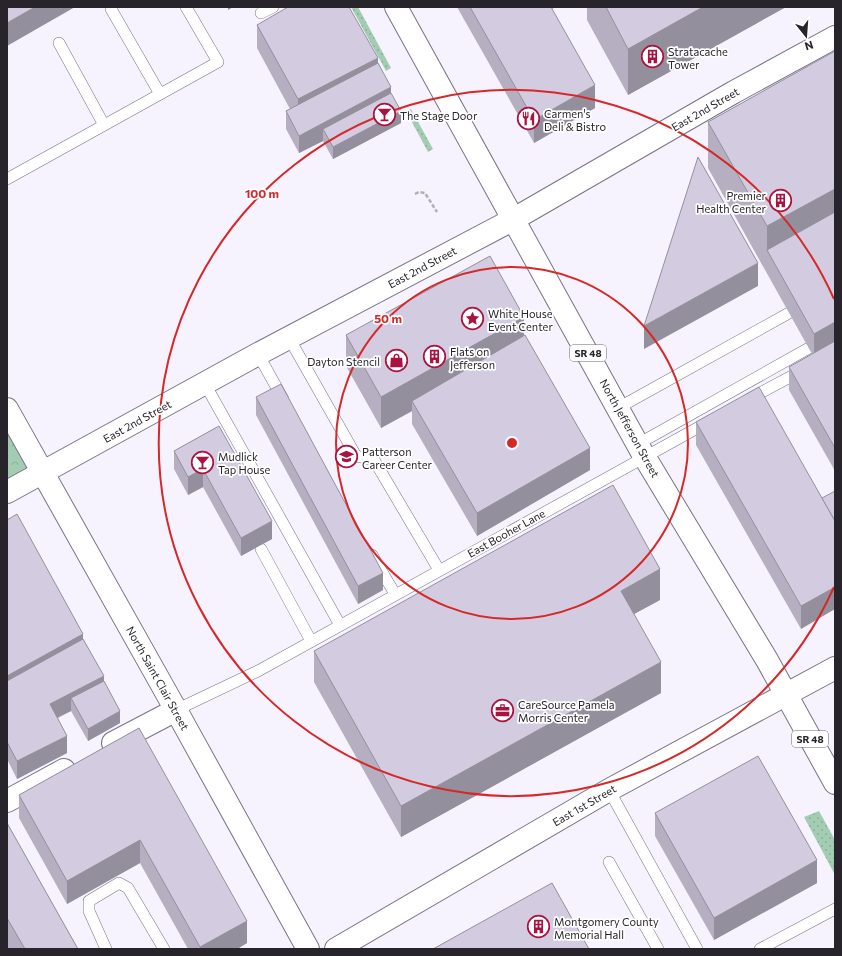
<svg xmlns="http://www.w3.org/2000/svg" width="842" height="956" viewBox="0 0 842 956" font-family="Commissioner,sans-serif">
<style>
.grass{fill:url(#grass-dots)}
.park{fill:url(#park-crowns)}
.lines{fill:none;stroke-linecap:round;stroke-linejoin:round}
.service-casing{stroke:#797385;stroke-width:12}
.minor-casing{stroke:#797385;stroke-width:24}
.tertiary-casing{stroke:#797385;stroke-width:24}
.secondary-casing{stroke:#797385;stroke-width:24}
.primary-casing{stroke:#797385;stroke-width:24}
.path{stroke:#b2aeb9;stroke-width:2.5;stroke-dasharray:4 2;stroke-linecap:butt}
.service{stroke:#fff;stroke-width:11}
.minor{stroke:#fff;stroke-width:22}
.tertiary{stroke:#fff;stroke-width:22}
.secondary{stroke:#fff;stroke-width:22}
.primary{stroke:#fff;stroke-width:22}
.wall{fill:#b5afc1}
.shaded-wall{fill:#948f9d}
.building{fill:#d3cce0;stroke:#948f9d}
.ring{fill:none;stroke:#d62828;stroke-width:2}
.labels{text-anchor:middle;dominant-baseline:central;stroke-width:3.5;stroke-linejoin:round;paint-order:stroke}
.shield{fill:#fff;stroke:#68666b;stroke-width:1}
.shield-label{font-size:10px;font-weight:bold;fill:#27242b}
.poi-label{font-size:11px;fill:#27242b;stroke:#fff;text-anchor:start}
.street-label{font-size:11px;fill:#27242b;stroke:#fff}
.centre{fill:#d62828;stroke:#fff;stroke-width:2}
.ring-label{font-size:12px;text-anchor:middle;font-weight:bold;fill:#d62828;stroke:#fff;stroke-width:3.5;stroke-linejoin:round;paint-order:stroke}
</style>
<defs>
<pattern id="grass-dots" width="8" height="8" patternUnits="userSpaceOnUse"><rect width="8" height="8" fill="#a3cdb3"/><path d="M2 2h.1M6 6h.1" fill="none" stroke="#8cb09a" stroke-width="1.8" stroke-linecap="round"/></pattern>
<pattern id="park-crowns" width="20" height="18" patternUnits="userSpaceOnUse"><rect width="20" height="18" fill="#a3cdb3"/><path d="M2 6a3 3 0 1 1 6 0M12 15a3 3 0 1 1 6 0" fill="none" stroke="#8cb09a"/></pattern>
</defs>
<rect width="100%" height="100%" fill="#f6f2fe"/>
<!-- grass -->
<g class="grass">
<polygon points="351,7 358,7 391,68 386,71"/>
<polygon points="411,109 433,149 428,152 406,111"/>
<polygon points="819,811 835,840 835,875 804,817"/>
</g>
<!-- park -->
<polygon class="park" points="7,409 43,472 7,492"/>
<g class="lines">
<defs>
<g id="service">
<polyline points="111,9 160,94"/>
<polyline points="261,13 273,7"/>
<polyline points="59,43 104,125"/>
<polyline points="7,179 218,62 186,7"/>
<polyline points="289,338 356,456 374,460 439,570"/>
<polyline points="258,354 283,399"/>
<polyline points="205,384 340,625"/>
<polyline points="749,399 803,370"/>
<polyline points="618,408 789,313"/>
<polyline points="638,444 809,348"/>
<polyline points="261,549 311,641"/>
<polyline points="372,555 395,594"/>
<polyline points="176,710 258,671 710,421"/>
<polyline points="609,790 697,949"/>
<polyline points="609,862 658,949"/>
<polyline points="106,949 89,911 89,901 119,883 128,888 164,949"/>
<polyline points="760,949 835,909"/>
</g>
<g id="minor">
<polyline points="113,743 176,710"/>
<polyline points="7,801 64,770"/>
</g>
<polyline id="tertiary" points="7,492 258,354 514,219 734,92 835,37"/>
<g id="secondary">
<polyline points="7,409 176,710 308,949"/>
<polyline points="336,949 609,790 835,668"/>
</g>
<polyline id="primary" points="396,7 644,456 767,660 835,783"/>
</defs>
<!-- service casing -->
<use href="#service" class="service-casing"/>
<!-- minor casing -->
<use href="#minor" class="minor-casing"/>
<!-- tertiary casing -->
<use href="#tertiary" class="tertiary-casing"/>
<!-- secondary casing -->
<use href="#secondary" class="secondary-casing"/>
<!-- primary casing -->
<use href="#primary" class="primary-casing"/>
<!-- path -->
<polyline class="path" points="415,194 419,192 425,193 437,212"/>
<!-- service -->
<use href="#service" class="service"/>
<!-- minor -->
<use href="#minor" class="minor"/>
<!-- tertiary -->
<use href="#tertiary" class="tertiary"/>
<!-- secondary -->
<use href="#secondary" class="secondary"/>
<!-- primary -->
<use href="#primary" class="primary"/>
</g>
<!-- wall -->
<g class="wall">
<polygon points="457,7 556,7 552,9 595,108 534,143"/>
<polygon points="587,7 786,7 628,95 587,20"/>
<polygon points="257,25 378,63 391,93 401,123 333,159 323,141 299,153 286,129 286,111 290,109 257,48"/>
<polygon points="835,51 835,471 789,390 789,367 812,354 708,168 708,122"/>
<polygon points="346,335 524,336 590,470 477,536 412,424 412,411 381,428 346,366"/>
<polygon points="256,397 383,590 358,604 256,415"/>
<polygon points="696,422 822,498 801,629 696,445"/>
<polygon points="219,426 272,539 241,556 203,487 188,495 174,469 174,451"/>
<polygon points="7,520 83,639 104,681 120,723 88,741 71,711 58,718 67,753 17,779 7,759"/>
<polygon points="660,600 634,614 661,693 401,837 314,682 314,651"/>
<polygon points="139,728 247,943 237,949 188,949 140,863 67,904 19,818 19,795"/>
<polygon points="655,813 817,883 714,940 655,836"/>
<polygon points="7,823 78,949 7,949"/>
</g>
<!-- shaded-wall -->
<g class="shaded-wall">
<polygon points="35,7 75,7 7,46 7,23"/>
<polygon points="228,7 233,7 228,10"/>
<polygon points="703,7 786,7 628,95 628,49"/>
<polygon points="378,58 378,81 298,122 298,99"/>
<polygon points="595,85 595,108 534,143 534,120"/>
<polygon points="391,87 391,105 323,129 323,141 299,153 299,136"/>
<polygon points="401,111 401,123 333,159 333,147"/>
<polygon points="835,189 835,235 767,250 767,226"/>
<polygon points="758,263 758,286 644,349 644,326"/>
<polygon points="524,317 524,348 412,401 412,411 381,428 381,397"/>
<polygon points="835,322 835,345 814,357 814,334"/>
<polygon points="590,448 590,470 477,536 477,513"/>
<polygon points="203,469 203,487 188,495 188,477"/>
<polygon points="272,521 272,539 241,556 241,538"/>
<polygon points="660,569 660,600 621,621 621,591"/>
<polygon points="383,573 383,590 358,604 358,586"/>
<polygon points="835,587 835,609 801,629 801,606"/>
<polygon points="83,634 83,657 7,699 7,676"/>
<polygon points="661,662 661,693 401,837 401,806"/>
<polygon points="104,676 104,694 71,698 71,711 50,721 50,704"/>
<polygon points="120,711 120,723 88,741 88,729"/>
<polygon points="67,736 67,753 17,779 17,761"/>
<polygon points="140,840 140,863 67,904 67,881"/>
<polygon points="817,860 817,883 714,940 714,918"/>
<polygon points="247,921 247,943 237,949 200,949 200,947"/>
</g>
<!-- building -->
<g class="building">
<polygon points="7,7 35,7 7,23"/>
<polygon points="288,7 349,7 378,58 298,99 257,25"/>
<polygon points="470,7 551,7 595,85 534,120"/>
<polygon points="606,7 703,7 628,49"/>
<polygon points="835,51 835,189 767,226 708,122"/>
<polygon points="378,63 391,87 299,136 286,111"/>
<polygon points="391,93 401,111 333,147 323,129"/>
<polygon points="698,157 758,263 644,326"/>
<polygon points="835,212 835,322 814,334 767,250"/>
<polygon points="490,256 524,317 381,397 346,335"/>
<polygon points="525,335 590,448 477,513 412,401"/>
<polygon points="835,341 835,448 789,367"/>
<polygon points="281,384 383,573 358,586 256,397"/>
<polygon points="759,387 835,521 835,587 801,606 696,422"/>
<polygon points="219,426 272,521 241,538 203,469 188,477 174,451"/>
<polygon points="613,485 660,569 621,591 661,662 401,806 314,651"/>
<polygon points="835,491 835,521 822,498"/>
<polygon points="17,514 83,634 7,676 7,520"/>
<polygon points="83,639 104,676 50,704 67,736 17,761 7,742 7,681"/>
<polygon points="104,681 120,711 88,729 71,698"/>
<polygon points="139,728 247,921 200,947 140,840 67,881 19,795"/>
<polygon points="758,756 817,860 714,918 655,813"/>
<polygon points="7,823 78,949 25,949 7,918"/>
<polygon points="552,883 589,949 433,949"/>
</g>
<!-- distance rings -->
<g class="ring">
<circle cx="512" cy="443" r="176"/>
<path d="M834 587A353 353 0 1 1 834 299"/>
</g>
<!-- icons -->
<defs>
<symbol id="building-ring" viewBox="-11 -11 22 22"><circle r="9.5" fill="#fff" stroke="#a9133f" stroke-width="1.5"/><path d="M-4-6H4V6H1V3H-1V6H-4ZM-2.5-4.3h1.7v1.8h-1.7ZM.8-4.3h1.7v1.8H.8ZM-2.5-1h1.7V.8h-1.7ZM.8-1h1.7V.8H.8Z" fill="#a9133f"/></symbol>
<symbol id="bar-ring" viewBox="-11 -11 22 22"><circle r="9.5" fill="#fff" stroke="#a9133f" stroke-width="1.5"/><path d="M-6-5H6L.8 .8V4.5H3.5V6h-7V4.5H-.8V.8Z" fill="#a9133f"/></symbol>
<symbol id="restaurant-ring" viewBox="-11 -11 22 22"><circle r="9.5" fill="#fff" stroke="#a9133f" stroke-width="1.5"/><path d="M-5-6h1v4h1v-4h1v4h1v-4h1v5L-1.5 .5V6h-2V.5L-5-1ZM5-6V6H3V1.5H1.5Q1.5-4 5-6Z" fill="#a9133f"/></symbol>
<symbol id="sight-ring" viewBox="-11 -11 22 22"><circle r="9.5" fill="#fff" stroke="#a9133f" stroke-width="1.5"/><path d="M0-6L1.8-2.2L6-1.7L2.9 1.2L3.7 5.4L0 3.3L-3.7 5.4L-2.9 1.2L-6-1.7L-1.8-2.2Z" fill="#a9133f"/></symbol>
<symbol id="shop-ring" viewBox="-11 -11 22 22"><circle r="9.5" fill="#fff" stroke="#a9133f" stroke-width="1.5"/><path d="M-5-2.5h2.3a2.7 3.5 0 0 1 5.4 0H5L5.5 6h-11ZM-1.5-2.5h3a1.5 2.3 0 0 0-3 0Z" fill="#a9133f"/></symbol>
<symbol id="school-ring" viewBox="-11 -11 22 22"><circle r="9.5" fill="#fff" stroke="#a9133f" stroke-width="1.5"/><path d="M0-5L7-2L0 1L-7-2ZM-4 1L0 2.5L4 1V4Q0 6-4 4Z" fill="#a9133f"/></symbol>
<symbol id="office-ring" viewBox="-11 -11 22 22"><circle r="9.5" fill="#fff" stroke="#a9133f" stroke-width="1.5"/><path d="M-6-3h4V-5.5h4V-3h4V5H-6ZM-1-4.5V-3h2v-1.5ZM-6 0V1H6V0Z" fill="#a9133f"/></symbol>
</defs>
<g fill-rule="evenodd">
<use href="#building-ring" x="640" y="44" width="25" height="25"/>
<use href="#bar-ring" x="372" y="102" width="25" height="25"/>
<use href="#restaurant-ring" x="516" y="106" width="25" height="25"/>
<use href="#building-ring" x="768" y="188" width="25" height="25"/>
<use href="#sight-ring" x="460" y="306" width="25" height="25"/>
<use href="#building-ring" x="422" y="344" width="25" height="25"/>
<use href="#shop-ring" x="384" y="348" width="25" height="25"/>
<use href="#school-ring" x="334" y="444" width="25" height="25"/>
<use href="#bar-ring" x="190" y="450" width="25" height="25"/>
<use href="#office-ring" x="490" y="698" width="25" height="25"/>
<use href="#building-ring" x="526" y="914" width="25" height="25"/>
</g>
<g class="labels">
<!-- shield labels -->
<g class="shield">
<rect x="570" y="345" width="36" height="16" rx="3"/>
<rect x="792" y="731" width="36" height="16" rx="3"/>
</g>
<g class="shield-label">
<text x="588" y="353">SR 48</text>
<text x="810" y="739">SR 48</text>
</g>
<!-- poi labels -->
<g class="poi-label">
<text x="668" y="51">Stratacache<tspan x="668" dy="13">Tower</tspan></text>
<text x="544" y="113">Carmen's<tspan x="544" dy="13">Deli &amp; Bistro</tspan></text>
<text x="400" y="115">The Stage Door</text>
<text x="766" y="195" text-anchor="end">Premier<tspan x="766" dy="13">Health Center</tspan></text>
<text x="488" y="313">White House<tspan x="488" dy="13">Event Center</tspan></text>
<text x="450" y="351">Flats on<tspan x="450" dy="13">Jefferson</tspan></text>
<text x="380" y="361" text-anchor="end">Dayton Stencil</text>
<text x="362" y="451">Patterson<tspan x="362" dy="13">Career Center</tspan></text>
<text x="218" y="456">Mudlick<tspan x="218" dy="13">Tap House</tspan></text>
<text x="518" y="704">CareSource Pamela<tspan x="518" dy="13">Morris Center</tspan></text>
<text x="554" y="921">Montgomery County<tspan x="554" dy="13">Memorial Hall</tspan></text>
</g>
<!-- street labels -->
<g class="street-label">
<text transform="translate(705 109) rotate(-30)">East 2nd Street</text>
<text transform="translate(422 267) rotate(-28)">East 2nd Street</text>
<text transform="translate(137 421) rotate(-29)">East 2nd Street</text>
<text transform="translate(630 428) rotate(61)">North Jefferson Street</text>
<text transform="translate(506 533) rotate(-29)">East Booher Lane</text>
<text transform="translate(158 678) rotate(61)">North Saint Clair Street</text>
<text transform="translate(584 805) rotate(-30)">East 1st Street</text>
</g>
</g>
<circle cx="512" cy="443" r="6" class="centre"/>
<g class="ring-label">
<text x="262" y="198">100 m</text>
<text x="388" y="323">50 m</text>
</g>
<!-- border -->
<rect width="842" height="956" fill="none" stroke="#27242b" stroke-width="16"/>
<!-- north arrow -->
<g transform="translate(806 36) rotate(163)" stroke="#ffffff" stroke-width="3" paint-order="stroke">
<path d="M0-3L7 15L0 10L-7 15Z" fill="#27242b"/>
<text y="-6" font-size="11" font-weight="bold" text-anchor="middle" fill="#27242b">N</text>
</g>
</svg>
